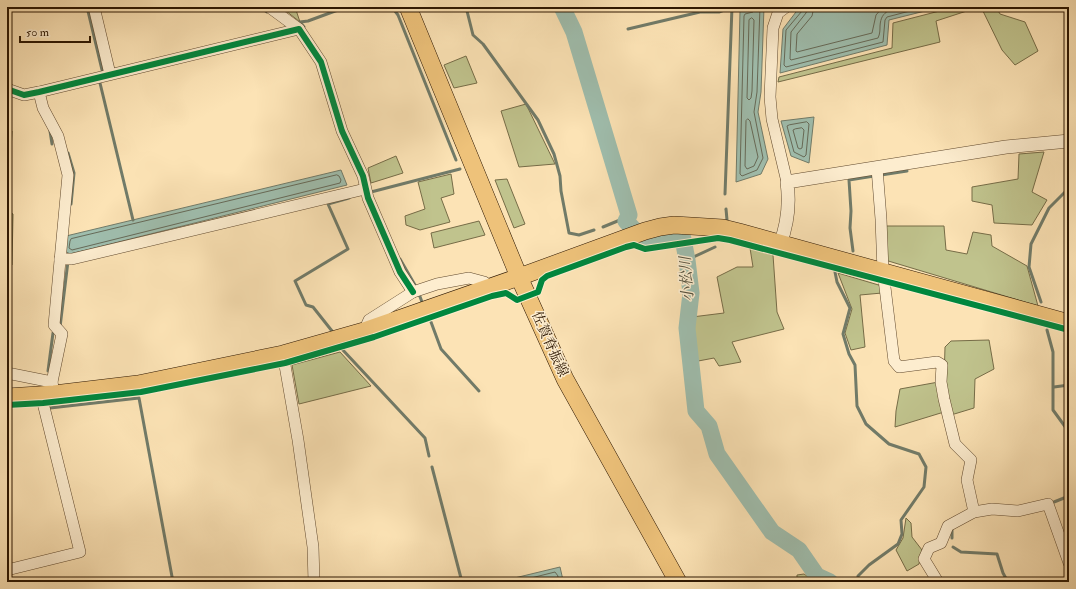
<svg xmlns="http://www.w3.org/2000/svg" width="1076" height="589" viewBox="0 0 1076 589" font-family="'IM FELL Double Pica','Noto Serif JP',serif">
<style>
.green{fill:#c0c38d;stroke:#766c47}
.water{fill:#9fbeae;stroke:#717b69}
.lines{fill:none;stroke-linecap:round;stroke-linejoin:round}
.shore{stroke:#666a58;stroke-width:1}
.stream{stroke:#717b69;stroke-width:3}
.river{stroke:#9fbeae;stroke-width:17}
.minor-casing{stroke:#60492e;stroke-width:12}
.tertiary-casing{stroke:#60492e;stroke-width:14}
.primary-casing{stroke:#2c1601;stroke-width:18}
.minor{stroke:#fdedcf;stroke-width:11}
.tertiary{stroke:#fdedcf;stroke-width:13}
.primary{stroke:#eec27a;stroke-width:17}
.cycleway-casing{stroke:#fdedcf;stroke-width:8}
.cycleway{stroke:#00873e;stroke-width:6}
.labels{text-anchor:middle;dominant-baseline:central;stroke-width:3;stroke-linejoin:round;paint-order:stroke}
.street-label{font-size:14px;fill:#2c1601;stroke:#fdedcf}
.water-label{font-size:15px;font-style:italic;fill:#54513e;stroke:#fdedcf}
</style>
<rect width="100%" height="100%" fill="#fce3b5"/>
<filter id="stains"><feTurbulence type="fractalNoise" baseFrequency=".005" numOctaves="4"/><feColorMatrix values="0 0 0 0 .2 0 0 0 0 .09 0 0 0 0 .02 0 0 0 .5 -.17"/></filter>
<radialGradient id="worn" r=".72"><stop offset=".6" stop-color="#630" stop-opacity="0"/><stop offset="1" stop-color="#630" stop-opacity=".3"/></radialGradient>
<!-- green -->
<g class="green">
<polygon points="281,7 295,7 300,22"/>
<polygon points="955,7 979,7 936,21 940,42 778,82 779,77 892,48 893,23"/>
<polygon points="981,7 996,7 1000,14 1025,22 1038,51 1015,65 1002,50"/>
<polygon points="466,56 477,83 454,88 444,65"/>
<polygon points="526,104 555,164 519,167 501,111"/>
<polygon points="7,131 12,131 11,152 7,152"/>
<polygon points="1044,152 1032,192 1047,200 1032,225 994,223 992,205 972,201 972,187 1018,179 1019,154"/>
<polygon points="396,156 403,173 371,183 368,168"/>
<polygon points="451,174 454,194 441,198 450,222 420,230 406,225 405,216 425,209 418,182"/>
<polygon points="507,179 525,224 514,228 495,180"/>
<polygon points="7,211 13,214 12,265 7,265"/>
<polygon points="479,221 485,235 434,248 431,233"/>
<polygon points="884,226 944,226 946,250 967,254 973,232 991,235 992,246 1027,266 1038,306 885,260"/>
<polygon points="750,248 773,255 777,312 784,329 732,342 741,362 719,366 714,358 693,362 692,317 724,313 717,277 737,267 753,267"/>
<polygon points="838,273 882,286 882,293 860,295 865,347 851,350 845,333 852,309"/>
<polygon points="989,340 994,369 975,379 974,408 951,415 944,412 895,427 896,411 900,389 944,381 945,347 951,341"/>
<polygon points="340,352 371,386 299,404 292,365"/>
<polygon points="906,518 911,523 912,537 922,550 919,564 907,571 896,550 903,538"/>
<polygon points="804,574 816,582 797,582 797,575"/>
</g>
<!-- water -->
<g class="water">
<polygon points="760,7 764,7 761,92 758,112 768,159 761,174 736,182 740,11"/>
<polygon points="802,7 941,7 889,20 887,45 780,73 783,29 799,8"/>
<polygon points="814,117 809,163 791,156 781,121"/>
<polygon points="341,170 347,185 70,254 65,251 66,236"/>
<polygon points="560,567 563,580 553,582 498,582"/>
</g>
<g class="lines">
<!-- shore -->
<g class="shore">
<polyline points="755,7 753,12 745,14 744,16 740,174 742,176 757,170 763,158 754,112 757,92 760,7"/>
<polyline points="803,7 802,11 786,30 784,65 786,67 883,42 885,20 887,17 925,7"/>
<path d="M808 7 806 13 791 32 790 59 791 60 878 38C880 34 880 30 880 26 881 9 892 10 905 7"/>
<polyline points="814,7 812,16 797,34 796,51 797,52 872,33 876,15 883,7"/>
<polygon points="752,18 754,20 752,91 751,98 749,100 747,98 749,20"/>
<polygon points="748,119 750,121 758,157 754,166 747,169 745,166 746,121"/>
<polygon points="807,122 809,124 806,155 804,157 794,152 787,126 789,125"/>
<polygon points="802,128 804,130 802,148 800,149 798,148 793,130 795,129"/>
<polygon points="337,175 339,176 341,180 340,183 72,250 69,248 70,241 71,239"/>
<polyline points="515,582 555,572 558,576 557,582"/>
</g>
<!-- stream -->
<g class="stream">
<polyline points="87,7 102,70"/>
<polyline points="260,7 267,12"/>
<polyline points="392,7 398,15 456,160"/>
<polyline points="466,7 473,35 483,44 538,120 554,154 560,176 561,191 569,233 579,235 594,230"/>
<polyline points="304,27 300,22 308,21 346,7"/>
<polyline points="628,29 700,12 719,12 732,7 725,194"/>
<polyline points="100,83 133,220"/>
<polyline points="50,131 52,144"/>
<polyline points="68,153 74,173 71,204"/>
<polyline points="881,175 907,171"/>
<polyline points="371,192 460,169"/>
<polyline points="726,209 727,220"/>
<polyline points="603,227 620,220 626,221"/>
<polyline points="853,251 850,228 851,211 849,180 874,176"/>
<polyline points="400,259 415,285"/>
<polyline points="687,260 715,247"/>
<polyline points="835,272 837,282 850,308 843,334 849,354 855,365 857,406 866,424 889,444 919,454 926,467 924,487 901,520 902,534 898,544 869,565 858,576 858,582"/>
<polyline points="419,294 422,302"/>
<polyline points="1041,302 1029,267 1031,244 1049,208 1069,188"/>
<polyline points="431,322 441,349 479,391"/>
<polyline points="60,327 68,261"/>
<polyline points="1047,330 1053,352 1053,410 1069,432"/>
<polyline points="332,331 313,307 306,305 295,281 348,249 328,204 349,198"/>
<polyline points="341,348 425,438 429,456"/>
<polyline points="48,371 53,333 56,331"/>
<polyline points="1054,387 1069,385"/>
<polyline points="50,408 139,398 173,582"/>
<polyline points="432,467 462,582"/>
<polyline points="1054,502 1069,496"/>
<polyline points="952,538 952,528"/>
<polyline points="953,547 961,552 997,554 1003,573 1008,582"/>
</g>
<!-- river -->
<polyline class="river" points="562,7 574,32 629,215 626,221 644,241 657,241 671,237 683,239 687,260 691,293 687,328 696,411 709,426 717,454 772,532 799,550 817,576 830,582"/>
<defs>
<g id="minor">
<polyline points="94,7 110,74"/>
<polyline points="269,7 299,29"/>
<polyline points="786,7 778,13 773,28 770,97 772,119 787,182"/>
<polyline points="7,89 24,95 39,92 299,29 321,62 342,131 363,176 368,198 400,272 413,292"/>
<polyline points="39,92 43,108 58,136 68,175 54,325 62,334 52,382 54,394"/>
<polyline points="877,168 881,219 883,271 894,361 899,367 937,362 942,365 941,382 944,399 955,444 971,460 967,480 974,512"/>
<polyline points="60,259 72,259 365,189"/>
<polyline points="364,331 369,320 413,292 437,284 469,278 484,282 491,287"/>
<polyline points="283,354 298,440 313,547 314,582"/>
<polyline points="7,373 52,382"/>
<polyline points="7,570 80,552 43,403 43,395"/>
<polyline points="938,582 924,559 929,548 941,543 948,526 974,512 992,509 1018,511 1048,504 1069,563"/>
</g>
<path id="tertiary" d="M780 244C788 223 790 204 787 182L1006 147 1069 141"/>
<g id="primary">
<polyline points="408,7 519,277 565,379 678,582"/>
<polyline points="7,397 54,394 138,384 283,354 364,331 519,277 645,231 660,227 674,225 691,226 723,228 739,232 1069,323"/>
</g>
</defs>
<!-- minor casing -->
<use href="#minor" class="minor-casing"/>
<!-- tertiary casing -->
<use href="#tertiary" class="tertiary-casing"/>
<!-- primary casing -->
<use href="#primary" class="primary-casing"/>
<!-- minor -->
<use href="#minor" class="minor"/>
<!-- tertiary -->
<use href="#tertiary" class="tertiary"/>
<!-- primary -->
<use href="#primary" class="primary"/>
<defs>
<g id="cycleway">
<polyline points="7,89 24,95 39,92 299,29 321,62 342,131 363,176 368,198 400,272 413,292"/>
<polyline points="7,405 43,403 141,392 285,363 374,337 492,296 506,293 517,300 538,292 542,280 547,276 626,247 634,245 645,249 718,238 730,240 1069,330"/>
</g>
</defs>
<!-- cycleway casing -->
<use href="#cycleway" class="cycleway-casing"/>
<!-- cycleway -->
<use href="#cycleway" class="cycleway"/>
</g>
<g class="labels">
<!-- street labels -->
<g class="street-label">
<text transform="translate(550 344) rotate(66)">佐賀脊振線</text>
</g>
<!-- water labels -->
<g class="water-label">
<text transform="translate(687 279) rotate(-94)">小松川</text>
</g>
</g>
<!-- margin -->
<rect width="1076" height="589" fill="none" stroke="#fce3b5" stroke-width="24"/>
<rect x="8" y="8" width="1060" height="573" fill="none" stroke="#2c1601" stroke-width="2"/>
<rect x="12" y="12" width="1052" height="565" fill="none" stroke="#2c1601"/>
<!-- scale -->
<path d="M20 36v6h70v-6" fill="none" stroke="#2c1601" stroke-width="2"/>
<text x="26" y="36" font-size="12" fill="#2c1601" stroke="#fdedcf" stroke-width="3" paint-order="stroke">50 m</text>
<rect width="100%" height="100%" filter="url(#stains)"/>
<rect width="100%" height="100%" fill="url(#worn)"/>
</svg>
